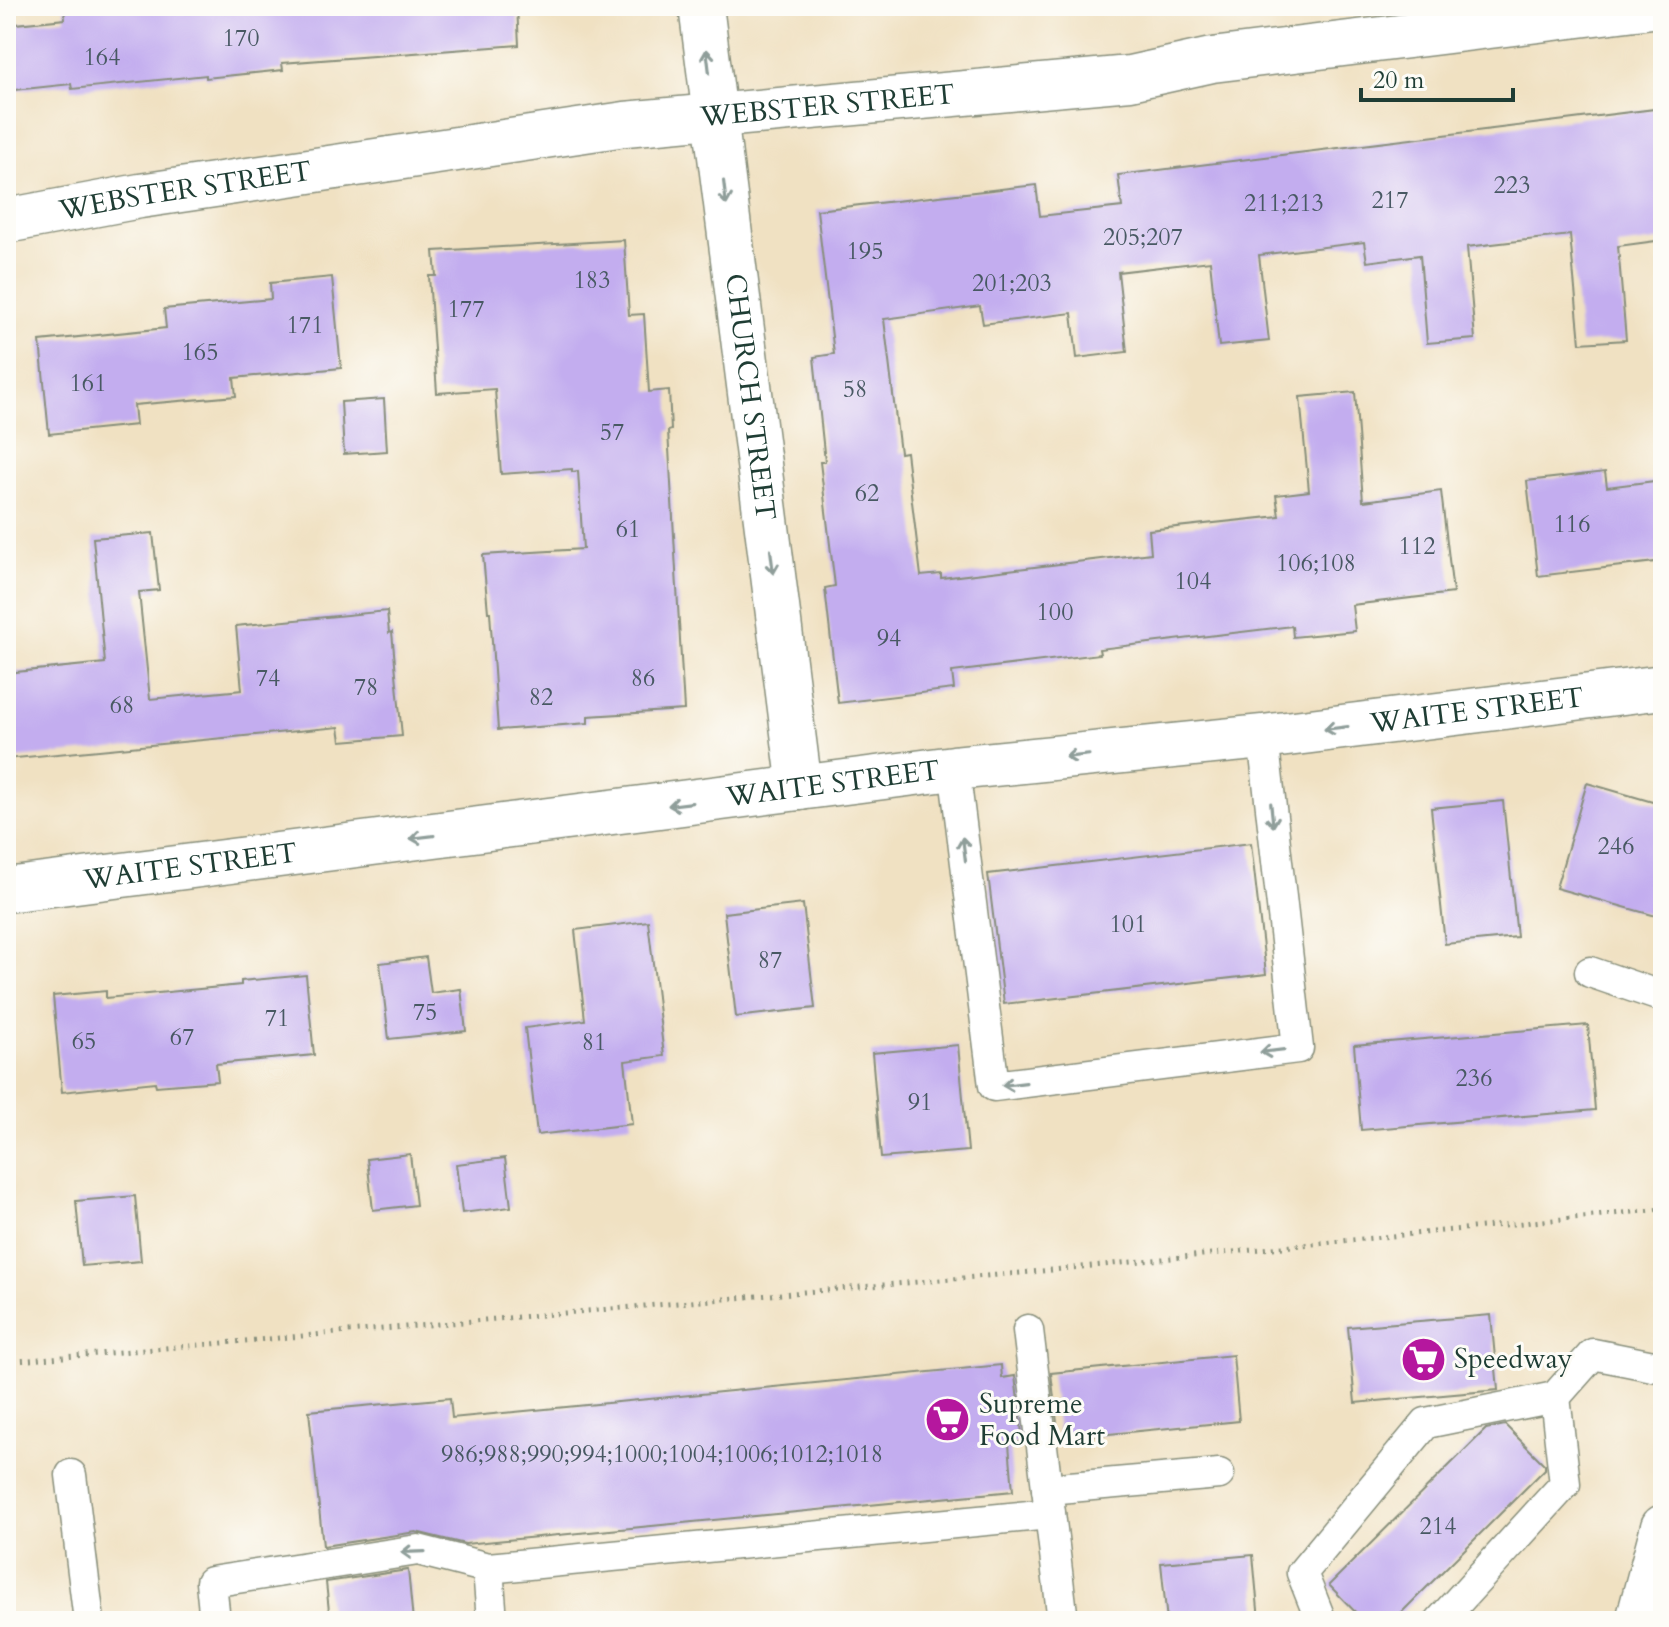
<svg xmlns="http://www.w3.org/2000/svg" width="1669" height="1627" viewBox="0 0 1669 1627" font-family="Cardo,serif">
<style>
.building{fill:#c3adef}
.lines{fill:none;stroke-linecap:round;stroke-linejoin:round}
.service-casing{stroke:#888f7b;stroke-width:33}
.minor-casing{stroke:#888f7b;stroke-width:47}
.tertiary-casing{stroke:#888f7b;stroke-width:47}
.primary-casing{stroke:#888f7b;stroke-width:47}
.path{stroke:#888f7b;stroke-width:5;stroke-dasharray:2 6;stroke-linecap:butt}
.service{stroke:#fff;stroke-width:30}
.minor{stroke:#fff;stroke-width:44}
.tertiary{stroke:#fff;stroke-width:44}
.primary{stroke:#fff;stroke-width:44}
.oneway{stroke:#8f9e9a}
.labels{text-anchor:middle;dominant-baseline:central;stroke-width:6;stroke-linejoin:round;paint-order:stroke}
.number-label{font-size:24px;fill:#485963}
.street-label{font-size:28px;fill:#1f3d34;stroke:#fdfcf7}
.poi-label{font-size:28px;fill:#1f3d34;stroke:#fdfcf7;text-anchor:start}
</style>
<rect width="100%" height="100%" fill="#fdfcf7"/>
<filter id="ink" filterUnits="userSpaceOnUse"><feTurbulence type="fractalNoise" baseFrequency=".0125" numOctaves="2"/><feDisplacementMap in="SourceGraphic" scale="16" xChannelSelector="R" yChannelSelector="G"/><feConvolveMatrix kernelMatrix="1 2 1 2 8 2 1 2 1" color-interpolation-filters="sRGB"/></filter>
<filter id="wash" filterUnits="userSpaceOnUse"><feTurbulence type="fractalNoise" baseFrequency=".006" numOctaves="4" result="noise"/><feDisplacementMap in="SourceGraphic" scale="32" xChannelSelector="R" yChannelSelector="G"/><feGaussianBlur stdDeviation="1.8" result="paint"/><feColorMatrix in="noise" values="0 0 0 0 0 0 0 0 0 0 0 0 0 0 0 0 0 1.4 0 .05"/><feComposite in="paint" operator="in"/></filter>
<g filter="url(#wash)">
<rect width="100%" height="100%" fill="#f0e1c2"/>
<g id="blocks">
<!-- building -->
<g class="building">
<polygon points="64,6 517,6 519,45 282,63 283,70 206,78 206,75 72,89 71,84 6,91 6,25 65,19"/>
<polygon points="1663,108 1663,240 1618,246 1626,340 1580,343 1570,235 1467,247 1475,339 1427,343 1420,255 1367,262 1364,242 1259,255 1269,341 1219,346 1210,261 1118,272 1127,352 1077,358 1072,313 983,324 980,306 884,319 900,453 906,452 921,576 941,574 941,578 1151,553 1149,530 1279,516 1276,495 1309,491 1300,397 1355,392 1363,501 1441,491 1453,593 1352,605 1355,631 1293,637 1292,626 1099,649 1100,654 952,672 954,689 838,703 825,588 835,586 820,462 825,462 814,357 834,354 817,210 1036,185 1040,216 1122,207 1118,175"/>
<polygon points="624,240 629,315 644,314 649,392 669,390 671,430 668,431 684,710 588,716 588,723 498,730 490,612 488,612 483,555 583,549 578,471 572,472 572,469 501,474 495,389 437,393 429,276 436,276 434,251"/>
<polygon points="332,277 341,368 234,378 236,396 134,405 136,425 49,434 40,341 166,328 164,309 271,299 270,283"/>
<polygon points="384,399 387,451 344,454 341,402"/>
<polygon points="1605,472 1607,487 1663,480 1663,561 1538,576 1527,481"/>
<polygon points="153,533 159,590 139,592 150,699 242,690 236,626 387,611 389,633 392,632 402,736 341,741 339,727 6,759 6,673 105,663 93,538"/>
<polygon points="1587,783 1663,805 1663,918 1556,888"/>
<polygon points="1503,801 1517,937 1445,944 1431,808"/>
<polygon points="1251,843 1266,974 1004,1004 988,874"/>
<polygon points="803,904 815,1008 736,1017 724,913"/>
<polygon points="648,921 664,1056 625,1061 632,1124 537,1135 525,1028 585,1020 575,930"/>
<polygon points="426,957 431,993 461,989 466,1031 389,1039 380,963"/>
<polygon points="306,975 314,1055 216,1064 218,1081 156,1086 155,1082 62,1092 53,996 106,991 106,998 241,985 241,981"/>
<polygon points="1588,1025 1595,1110 1361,1130 1354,1045"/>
<polygon points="958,1045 968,1151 881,1158 872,1053"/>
<polygon points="410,1154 416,1205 373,1210 367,1159"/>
<polygon points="505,1158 511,1207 462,1213 456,1164"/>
<polygon points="135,1196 141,1261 82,1266 76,1201"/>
<polygon points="1491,1315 1498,1390 1355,1403 1348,1327"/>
<polygon points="1233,1355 1239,1421 1059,1439 1051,1373"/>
<polygon points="1001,1365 1002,1378 1015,1376 1023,1442 1009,1444 1013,1491 465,1544 416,1532 323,1546 309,1411 450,1398 452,1418"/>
<polygon points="1505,1425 1545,1465 1545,1469 1393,1621 1364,1621 1329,1585 1486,1429"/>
<polygon points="1253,1555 1259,1621 1167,1621 1161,1563"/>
<polygon points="408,1570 413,1621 330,1621 326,1582"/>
</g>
</g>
</g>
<g filter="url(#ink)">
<use href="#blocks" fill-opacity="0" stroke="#888f7b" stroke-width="2"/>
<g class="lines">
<defs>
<g id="service">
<polyline points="954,768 994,1086 1298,1048 1263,737"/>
<polyline points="1590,972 1663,997"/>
<polyline points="1028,1330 1063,1621"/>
<polyline points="71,1475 89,1621"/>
<polyline points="1047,1489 1219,1474"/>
<polyline points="488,1568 492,1621"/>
<polyline points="215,1621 211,1582 418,1550 488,1568 1050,1514"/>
<polyline points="1321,1621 1302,1573 1426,1423 1555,1397 1593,1354 1663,1368"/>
<polyline points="1440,1621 1565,1484 1555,1397"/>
</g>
<g id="minor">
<path id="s1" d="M701 6 800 788"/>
<path id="s2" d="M6 890 954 768 1263 737 1663 687"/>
</g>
<g id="tertiary">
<path id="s3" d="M6 221 140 196 625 124 1130 78 1212 60 1652 6"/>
</g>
<polyline id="primary" points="1638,1621 1663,1527"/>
</defs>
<!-- service casing -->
<use href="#service" class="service-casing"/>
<!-- minor casing -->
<use href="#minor" class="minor-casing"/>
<!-- tertiary casing -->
<use href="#tertiary" class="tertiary-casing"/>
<!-- primary casing -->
<use href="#primary" class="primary-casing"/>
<!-- path -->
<polyline class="path" points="6,1362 1032,1272 1663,1209"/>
<!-- service -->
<use href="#service" class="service"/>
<!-- minor -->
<use href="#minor" class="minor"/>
<!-- tertiary -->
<use href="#tertiary" class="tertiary"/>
<!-- primary -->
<use href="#primary" class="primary"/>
</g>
<!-- one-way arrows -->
<defs><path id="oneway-shaft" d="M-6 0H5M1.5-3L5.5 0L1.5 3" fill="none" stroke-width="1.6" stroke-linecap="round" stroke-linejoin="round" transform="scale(2)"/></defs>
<g class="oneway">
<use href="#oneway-shaft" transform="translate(708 61) rotate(-97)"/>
<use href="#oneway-shaft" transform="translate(725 193) rotate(83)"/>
<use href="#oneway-shaft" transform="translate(772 562) rotate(83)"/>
<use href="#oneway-shaft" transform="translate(1336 728) rotate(173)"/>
<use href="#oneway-shaft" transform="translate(1077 756) rotate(174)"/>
<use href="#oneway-shaft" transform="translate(680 804) rotate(173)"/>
<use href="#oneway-shaft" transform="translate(1272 815) rotate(84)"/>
<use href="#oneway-shaft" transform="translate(422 837) rotate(173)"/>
<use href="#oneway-shaft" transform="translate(964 849) rotate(-97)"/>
<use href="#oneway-shaft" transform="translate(1272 1051) rotate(173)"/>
<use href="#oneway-shaft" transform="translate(1014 1084) rotate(173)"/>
<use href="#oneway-shaft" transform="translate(413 1552) rotate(178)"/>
</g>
</g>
<!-- icons -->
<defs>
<symbol id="supermarket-disc" viewBox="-11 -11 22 22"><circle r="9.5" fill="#b5179e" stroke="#fdfcf7"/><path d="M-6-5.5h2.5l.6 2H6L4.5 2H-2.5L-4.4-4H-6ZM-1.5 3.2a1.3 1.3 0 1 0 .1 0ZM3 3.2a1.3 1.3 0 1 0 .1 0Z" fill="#fff"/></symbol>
</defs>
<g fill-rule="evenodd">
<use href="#supermarket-disc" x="1398" y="1334" width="51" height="51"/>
<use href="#supermarket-disc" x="922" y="1394" width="51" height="51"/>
</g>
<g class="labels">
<!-- number labels -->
<g class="number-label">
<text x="241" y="38">170</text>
<text x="102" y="57">164</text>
<text x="1512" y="185">223</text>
<text x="1390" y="200">217</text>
<text x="1284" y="203">211;213</text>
<text x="1143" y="237">205;207</text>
<text x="865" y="251">195</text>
<text x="592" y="280">183</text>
<text x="1012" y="283">201;203</text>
<text x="466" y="309">177</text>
<text x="305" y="325">171</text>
<text x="200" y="352">165</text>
<text x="88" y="383">161</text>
<text x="855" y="389">58</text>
<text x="612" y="432">57</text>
<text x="867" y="493">62</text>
<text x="1572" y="524">116</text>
<text x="628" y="529">61</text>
<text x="1417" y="546">112</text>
<text x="1316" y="563">106;108</text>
<text x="1193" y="581">104</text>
<text x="1055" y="612">100</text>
<text x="889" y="638">94</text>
<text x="268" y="678">74</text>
<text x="643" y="678">86</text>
<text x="366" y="687">78</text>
<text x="541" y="697">82</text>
<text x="122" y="705">68</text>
<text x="1616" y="846">246</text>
<text x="1128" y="924">101</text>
<text x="770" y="960">87</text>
<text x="425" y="1012">75</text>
<text x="277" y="1018">71</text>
<text x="182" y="1037">67</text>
<text x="84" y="1041">65</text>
<text x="594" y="1042">81</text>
<text x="1474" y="1078">236</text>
<text x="920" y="1102">91</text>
<text x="662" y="1454">986;988;990;994;1000;1004;1006;1012;1018</text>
<text x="1438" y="1526">214</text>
</g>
<!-- street labels -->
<g class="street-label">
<text stroke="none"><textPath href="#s3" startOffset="830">WEBSTER STREET</textPath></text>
<text stroke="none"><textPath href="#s3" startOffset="182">WEBSTER STREET</textPath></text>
<text stroke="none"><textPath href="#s1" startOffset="394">CHURCH STREET</textPath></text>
<text stroke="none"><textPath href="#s2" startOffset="1482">WAITE STREET</textPath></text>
<text stroke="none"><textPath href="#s2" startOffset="834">WAITE STREET</textPath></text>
<text stroke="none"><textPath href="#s2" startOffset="186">WAITE STREET</textPath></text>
</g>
<!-- poi labels -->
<g class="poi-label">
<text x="1454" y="1359">Speedway</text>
<text x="979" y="1404">Supreme<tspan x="979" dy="32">Food Mart</tspan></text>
</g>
</g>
<!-- margin -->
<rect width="1669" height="1627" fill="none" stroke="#fdfcf7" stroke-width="32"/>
<!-- scale -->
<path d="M1361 88v12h152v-12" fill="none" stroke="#1f3d34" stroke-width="4"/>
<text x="1373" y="88" font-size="24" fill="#1f3d34" stroke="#fdfcf7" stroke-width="6" paint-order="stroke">20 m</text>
</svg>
